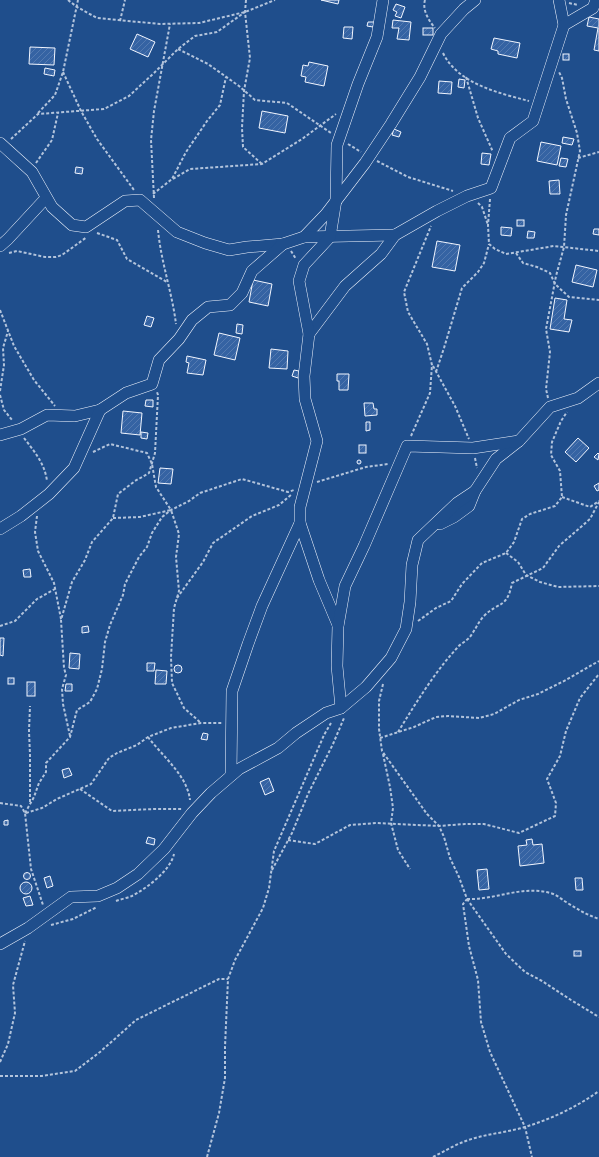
<svg xmlns="http://www.w3.org/2000/svg" width="599" height="1157" viewBox="0 0 599 1157" font-family="Helvetica,sans-serif">
<style>
.building{fill:url(#building-hatch);stroke:#f2f6ff}
.lines{fill:none;stroke-linecap:round;stroke-linejoin:round}
.minor-casing{stroke:#f2f6ff;stroke-width:12}
.path{stroke:#b3c4dc;stroke-width:2;stroke-dasharray:3 2;stroke-linecap:butt}
.minor{stroke:#1f4e8c;stroke-width:11}
</style>
<defs>
<pattern id="building-hatch" width="6" height="6" patternUnits="userSpaceOnUse"><rect width="6" height="6" fill="#3563a3"/><path d="M-1 1l2-2M0 6l6-6M5 7l2-2" fill="none" stroke="#537ab1"/></pattern>
</defs>
<rect width="100%" height="100%" fill="#1f4e8c"/>
<!-- building -->
<g class="building">
<polygon points="321,0 339,0 338,4"/>
<polygon points="396,4 405,7 401,18 395,16 397,12 393,10"/>
<polygon points="589,17 599,19 599,51 594,50 598,28 587,26"/>
<polygon points="393,20 411,22 409,40 397,39 399,28 392,28"/>
<polygon points="368,22 374,22 373,27 367,26"/>
<polygon points="344,27 353,27 352,39 343,38"/>
<rect x="423" y="28" width="10" height="7"/>
<polygon points="137,34 155,42 148,57 130,49"/>
<polygon points="494,38 520,43 517,58 498,54 498,51 491,49"/>
<polygon points="30,47 55,48 54,65 29,64"/>
<rect x="563" y="54" width="6" height="6"/>
<polygon points="309,62 328,66 324,86 305,82 306,77 301,76 303,65 308,66"/>
<polygon points="45,68 55,70 54,76 44,74"/>
<polygon points="459,79 465,80 464,88 458,87"/>
<polygon points="439,81 452,82 451,94 438,93"/>
<polygon points="262,111 288,116 285,133 259,128"/>
<polygon points="394,129 401,132 399,137 392,135"/>
<polygon points="563,137 574,139 572,145 562,143"/>
<polygon points="541,142 561,146 557,165 537,161"/>
<polygon points="482,153 491,154 489,165 481,164"/>
<polygon points="561,158 568,159 566,167 559,166"/>
<polygon points="76,167 83,168 82,174 75,173"/>
<polygon points="559,180 560,194 550,194 549,181"/>
<rect x="517" y="220" width="7" height="6"/>
<polygon points="501,227 512,228 511,236 501,235"/>
<polygon points="594,229 599,229 599,235 593,234"/>
<polygon points="528,231 535,232 534,238 527,238"/>
<polygon points="437,241 460,245 455,271 432,267"/>
<polygon points="576,265 597,270 593,287 572,282"/>
<polygon points="253,280 272,284 268,306 249,302"/>
<polygon points="555,298 567,300 564,319 572,320 569,332 550,329"/>
<polygon points="147,316 154,318 151,327 144,325"/>
<polygon points="237,324 243,325 242,334 236,333"/>
<polygon points="219,333 240,338 235,360 214,355"/>
<polygon points="271,349 288,351 287,369 269,368"/>
<polygon points="187,356 206,360 203,375 187,373 189,363 186,362"/>
<polygon points="294,370 299,371 298,378 292,376"/>
<polygon points="337,374 349,374 348,390 339,390 339,381 337,381"/>
<polygon points="146,400 153,400 153,407 145,406"/>
<polygon points="364,403 373,403 374,409 377,409 377,415 365,416"/>
<polygon points="123,411 142,413 140,435 121,433"/>
<polygon points="366,422 370,422 370,430 366,431"/>
<polygon points="141,432 148,433 147,439 141,438"/>
<polygon points="578,438 589,448 576,462 565,452"/>
<rect x="359" y="445" width="7" height="8"/>
<polygon points="598,453 599,454 598,460 594,457"/>
<circle cx="359" cy="462" r="2"/>
<polygon points="160,468 173,469 171,484 158,483"/>
<polygon points="599,483 599,490 597,491 594,486"/>
<polygon points="30,569 31,577 24,577 23,570"/>
<polygon points="88,626 89,632 82,633 82,627"/>
<polygon points="0,638 4,638 3,656 0,655"/>
<polygon points="70,653 80,654 79,669 69,668"/>
<polygon points="147,663 155,663 154,671 147,671"/>
<circle cx="178" cy="669" r="4"/>
<polygon points="156,670 167,671 166,684 155,684"/>
<rect x="8" y="678" width="6" height="6"/>
<rect x="27" y="682" width="8" height="14"/>
<polygon points="66,684 72,684 72,691 65,691"/>
<polygon points="203,733 208,734 207,740 201,739"/>
<polygon points="69,768 72,775 64,778 62,770"/>
<polygon points="269,778 274,791 265,795 260,782"/>
<polygon points="8,820 8,825 4,825 4,821"/>
<polygon points="148,837 155,839 154,845 146,843"/>
<polygon points="532,839 533,845 542,844 544,863 520,866 518,846 527,845 526,840"/>
<polygon points="487,869 489,889 479,890 477,870"/>
<circle cx="27" cy="876" r="3.5"/>
<polygon points="50,876 53,886 47,888 44,878"/>
<polygon points="575,878 582,878 583,890 576,890"/>
<circle cx="26" cy="888" r="6"/>
<polygon points="30,896 33,905 26,906 23,898"/>
<rect x="574" y="951" width="7" height="5"/>
</g>
<g class="lines">
<defs>
<g id="minor">
<polyline points="559,0 564,25"/>
<polyline points="0,143 32,172 52,207 72,225 86,227 125,201 140,200 177,232 205,243 229,250 247,247 283,244"/>
<polyline points="304,237 326,214 365,163 391,124 420,77 441,34 464,9 475,0"/>
<polyline points="0,246 8,239 46,198"/>
<polyline points="309,334 345,286 381,254 395,235 437,211 467,196 491,188 510,138 533,121 564,25 593,8 596,0"/>
<polyline points="0,435 21,429 47,415 75,416 100,410 126,393 152,384 159,360 179,339 192,320 208,307 230,305 242,293 252,271 283,244 304,237 395,235"/>
<polyline points="300,523 319,580 338,625"/>
<polyline points="440,524 454,517 469,506 475,491 496,459 519,441 550,407 578,398 599,383"/>
<polyline points="0,529 21,516 49,494 74,468 100,410"/>
<polyline points="341,708 337,666 338,626 345,586 364,546 407,446 473,448 519,441"/>
<polyline points="231,775 232,691 248,644 262,606 300,523 300,507 317,441 305,399 304,376 309,334 299,281 304,265 330,237 336,200 337,145 358,84 377,37 383,0"/>
<polyline points="0,944 28,928 71,897 98,896 117,888 138,874 164,849 192,813 211,793 239,769 278,748 296,733 326,713 341,708 366,687 391,658 406,629 410,602 412,565 418,540 457,503 475,491"/>
</g>
</defs>
<!-- minor casing -->
<use href="#minor" class="minor-casing"/>
<!-- path -->
<g class="path">
<polyline points="68,0 77,7 97,18 160,24 199,23 245,12 275,0"/>
<polyline points="246,0 245,12 250,58 244,91 242,128 243,147 262,164"/>
<path d="M425 0C422 10 429 21 435 28"/>
<polyline points="569,3 578,5"/>
<polyline points="120,21 125,0"/>
<polyline points="178,49 208,64 239,86 255,100 287,103 331,133"/>
<path d="M443 53C458 84 499 93 529 101"/>
<polyline points="63,72 81,111 97,139 134,190"/>
<polyline points="466,77 478,118 493,152"/>
<polyline points="38,113 55,95 63,72 78,0"/>
<polyline points="11,139 38,114 104,109 129,96 154,73 178,49 195,36 217,32 245,12"/>
<polyline points="348,144 361,152"/>
<polyline points="578,158 599,152"/>
<polyline points="377,161 408,177 453,191"/>
<polyline points="36,163 52,140 58,113"/>
<polyline points="173,179 190,169 262,164 302,139 336,114"/>
<polyline points="153,194 172,179 186,152 207,121 220,105 226,77"/>
<polyline points="154,198 151,140 154,111 170,24"/>
<polyline points="490,199 488,225 489,244 495,249 506,254 554,246 599,251"/>
<polyline points="478,203 482,207 488,225"/>
<path d="M158 230C161 262 172 292 176 324"/>
<polyline points="97,233 117,240 127,259 167,282"/>
<polyline points="291,251 296,259"/>
<polyline points="9,253 17,251 45,257 56,257 62,255 87,237"/>
<polyline points="516,253 523,263 537,267 550,273 555,284 569,297 599,300"/>
<polyline points="0,310 14,346 34,380 55,406"/>
<polyline points="433,366 455,406 469,439"/>
<polyline points="436,372 444,348 462,288 478,272 484,263 489,244"/>
<polyline points="0,391 4,365 3,348 8,331"/>
<polyline points="0,395 4,410 12,420"/>
<polyline points="548,398 546,389 550,352 546,329 556,276 564,247 566,215 580,151 577,133 566,99 562,78 559,72"/>
<polyline points="411,436 430,393 432,365 427,344 408,312 404,292 431,226"/>
<path d="M24 438C34 451 45 464 47 481"/>
<polyline points="93,452 110,444 147,453 152,464 156,487 171,510"/>
<polyline points="475,458 477,468"/>
<polyline points="317,482 366,467 388,464"/>
<polyline points="562,497 590,507 599,501"/>
<polyline points="37,516 35,532 38,551 54,583 61,619"/>
<polyline points="113,518 140,517 171,510 179,534 176,557 179,591 174,608 171,657 172,683 184,708 201,723"/>
<polyline points="506,553 518,562 526,575 540,582 558,587 599,586"/>
<polyline points="177,598 203,562 213,543 252,516 279,505 292,494"/>
<polyline points="418,621 436,608 451,601 462,584 482,563 506,553 514,542 522,519 530,514 555,506 562,497 560,471 551,455 552,442 561,421 567,412"/>
<polyline points="0,626 15,621 37,599 55,589"/>
<polyline points="383,684 379,701 379,729 382,751 427,814 439,826 444,837 450,858 459,877 467,899 463,904 469,946 478,980 481,1022 490,1052 525,1127 532,1157"/>
<path d="M398 732C416 703 434 673 457 648 460 644 465 642 469 638 475 631 478 622 484 616 499 601 507 609 512 583L543 568 559 546 590 519 599 502"/>
<polyline points="70,736 63,704 62,689 66,675 64,668 61,620 72,582 85,560 92,542 113,518 118,494 135,481 149,473 155,453 158,395 157,392"/>
<path d="M148 737C163 757 187 775 190 800"/>
<polyline points="380,738 414,727 436,717 448,716 479,718 494,714 519,700 538,694 566,680 599,661"/>
<polyline points="383,754 390,787 393,808 391,823 398,850 410,869"/>
<polyline points="80,789 112,811 154,809 182,809"/>
<polyline points="30,802 30,755 29,731 30,706"/>
<polyline points="0,803 21,806 25,813 31,869 43,905"/>
<polyline points="25,813 34,797 39,783 46,772 46,763 70,737 77,710 90,702 97,689 102,669 105,642 110,625 123,595 125,584 139,557 147,547 152,533 162,517 171,510 189,501 200,493 242,479 288,492 294,490"/>
<polyline points="26,813 42,808 57,799 91,784 109,758 117,753 137,745 148,737 171,728 201,723 222,723"/>
<polyline points="288,840 315,844 350,825 376,823 439,826 465,824 484,824 519,833 555,816 556,803 547,779 560,756 566,731 580,698 599,674"/>
<polyline points="272,870 292,833 308,794 333,744 344,718"/>
<polyline points="467,899 506,954 525,972 542,981 571,1000 599,1017"/>
<path d="M467 899C495 900 523 885 550 893 556 894 561 899 566 902 577 909 587 915 599 919"/>
<path d="M116 901C121 899 127 898 132 896 147 888 170 871 174 854"/>
<polyline points="51,925 73,919 97,907"/>
<polyline points="0,1062 8,1044 15,1013 13,985 25,941"/>
<polyline points="0,1076 42,1076 75,1071 100,1052 136,1020 219,979 228,979"/>
<polyline points="207,1157 219,1113 225,1078 225,1047 228,979 235,960 263,908 269,888 274,851 324,735 331,723"/>
<path d="M433 1157C443 1152 453 1146 463 1142 483 1134 505 1133 525 1127 551 1119 577 1107 599 1091"/>
</g>
<!-- minor -->
<use href="#minor" class="minor"/>
</g>
</svg>
